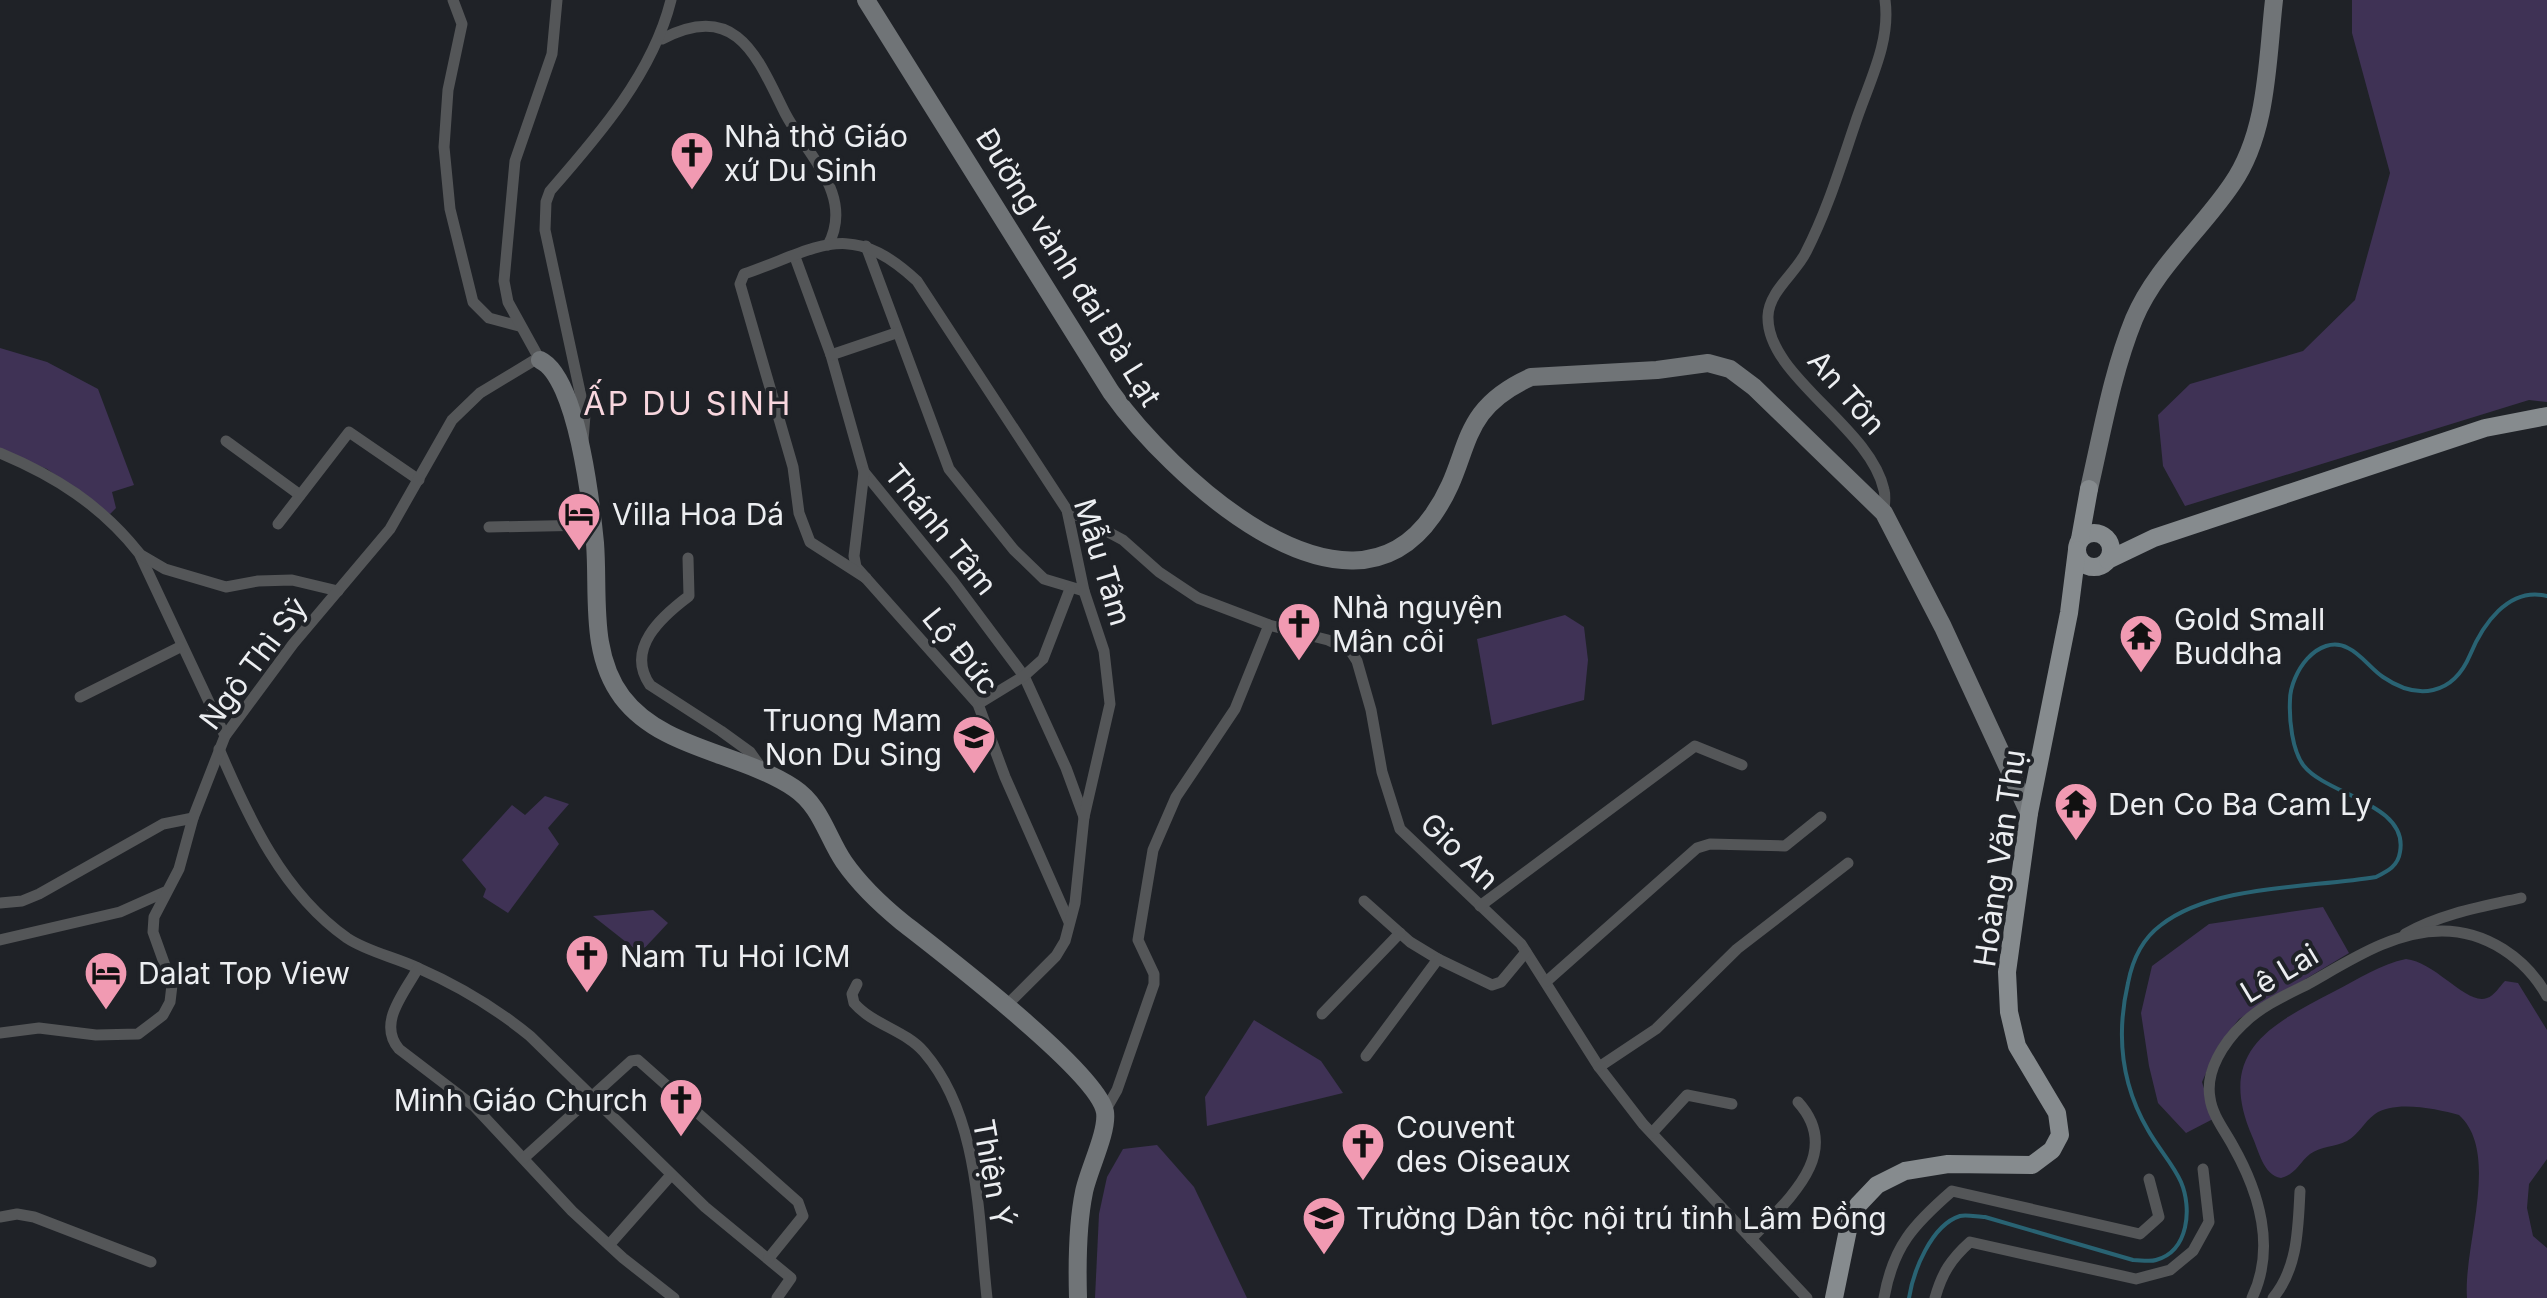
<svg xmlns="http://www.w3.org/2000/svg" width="2547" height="1298" viewBox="0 0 2547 1298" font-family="Inter,sans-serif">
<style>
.green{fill:#3f3255}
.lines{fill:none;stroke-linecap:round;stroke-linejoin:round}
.stream{stroke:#296373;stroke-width:4}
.street{stroke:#545658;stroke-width:11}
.secondary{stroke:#707477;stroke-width:18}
.primary{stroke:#868b8e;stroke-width:18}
.labels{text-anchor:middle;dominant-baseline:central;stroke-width:8;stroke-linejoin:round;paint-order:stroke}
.poi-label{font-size:30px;fill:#eceef1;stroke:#1f2227;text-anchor:start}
.street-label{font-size:30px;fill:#eceef1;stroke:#1f2227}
.neighbourhood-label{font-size:32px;letter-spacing:2.5px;fill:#f8d6de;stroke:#1f2227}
</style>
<rect width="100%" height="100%" fill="#1f2227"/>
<!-- green -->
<g class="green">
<polygon points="2352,0 2547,0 2547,402 2529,400 2185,506 2163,466 2158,415 2190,384 2303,351 2355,300 2390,173 2352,33"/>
<polygon points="0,348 47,362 98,389 134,485 112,492 116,508 110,514 47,469 0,450"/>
<polygon points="1565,615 1584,627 1588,660 1584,700 1492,725 1477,639"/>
<polygon points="545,796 569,804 548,828 559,844 508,913 483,897 486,889 462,860 512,805 525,815"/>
<polygon points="2323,907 2349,953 2239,1019 2218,1046 2202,1082 2213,1119 2186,1133 2158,1103 2149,1066 2141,1013 2152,966 2209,924"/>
<polygon points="653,910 668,923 640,953 593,916"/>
<path d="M2406 959C2436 962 2467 1006 2487 998 2494 996 2500 986 2505 981L2518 983 2547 1030V1159L2529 1184 2527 1208 2533 1236 2547 1248V1298H2467C2463 1246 2501 1153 2459 1115 2437 1109 2395 1100 2375 1114 2364 1122 2359 1134 2347 1141 2335 1147 2321 1146 2310 1154 2299 1163 2296 1174 2281 1178 2263 1175 2259 1151 2252 1136 2216 1052 2269 1025 2335 991 2358 979 2381 964 2406 959Z"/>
<polygon points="1254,1020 1321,1061 1343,1093 1207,1126 1205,1097"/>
<polygon points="1157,1145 1194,1187 1247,1298 1095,1298 1099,1214 1107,1177 1123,1149"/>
</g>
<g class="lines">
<!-- stream -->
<path class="stream" d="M1909 1298C1913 1272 1931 1225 1960 1216 1966 1214 1978 1217 1985 1217L2133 1260C2140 1260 2150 1262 2156 1260 2189 1251 2192 1208 2181 1182 2173 1164 2158 1148 2148 1130 2121 1084 2116 1035 2128 983 2132 962 2142 939 2161 925 2213 884 2312 888 2376 877 2388 871 2398 866 2400 852 2409 804 2327 795 2304 766 2292 751 2289 719 2290 700 2290 686 2298 669 2307 659 2318 647 2333 640 2348 648 2361 654 2371 669 2383 677 2418 701 2453 695 2470 655 2482 626 2508 586 2547 596"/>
<!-- street -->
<g class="street">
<polyline points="453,0 462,24 448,90 444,147 450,209 473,302 489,318 519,326"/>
<path d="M662 39C737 0 757 57 785 113 806 154 855 195 828 245"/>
<polyline points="866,246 949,469 1014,550 1044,579 1084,591"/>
<polyline points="795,257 831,355 864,472 953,581 1024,676 1066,768 1084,817"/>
<polyline points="831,355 896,333"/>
<polyline points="226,441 300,495"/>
<path d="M583 441 585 415 545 230 546 202 550 191C599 135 653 73 671 0"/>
<path d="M0 453C55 476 101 505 139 553L225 736"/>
<polyline points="864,472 854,556 856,567 978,704 1005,777 1069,922"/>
<polyline points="1067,510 1123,540 1159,572 1198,598 1269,625 1328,640 1350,650 1357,661 1371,710 1382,772 1400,829 1521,944 1599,1067 1643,1124 1807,1298"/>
<path d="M1884 513C1884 506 1886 497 1884 490 1870 426 1766 376 1768 316 1769 291 1796 273 1806 252 1827 211 1840 168 1855 124 1868 84 1891 43 1885 0"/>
<polyline points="278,524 349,432 419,480"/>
<polyline points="489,527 593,525"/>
<polyline points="141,555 165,569 226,587 258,581 292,580 338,591"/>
<path d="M688 558 689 596C661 617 625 649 650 685L721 731 750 752 762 769"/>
<path d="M866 578 810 542 799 513 793 467 740 284 744 274C819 248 849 218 917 281L1067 510 1084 591 1104 651 1110 704 1084 817 1075 903 1065 941 1056 956 1006 1006"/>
<polyline points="80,697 180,647"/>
<polyline points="978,704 1024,676 1043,659 1070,589"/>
<path d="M219 749C249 819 283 893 347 938 368 952 395 957 418 968 457 985 497 1009 530 1036L705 1207 791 1278 777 1298"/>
<polyline points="1364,901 1410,942 1438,959 1492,985 1501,982 1526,952"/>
<polyline points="0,903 22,901 39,894 163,824 193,818"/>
<polyline points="1480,906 1695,746 1742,765"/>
<path d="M2405 934C2441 914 2480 907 2521 898"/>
<polyline points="0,940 120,912 165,892"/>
<path d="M418 968C404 994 377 1023 399 1049L475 1107 572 1211 623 1258 674 1298"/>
<polyline points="1547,981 1697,848 1710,844 1785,846 1821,817"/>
<path d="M857 984 852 994 854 1003C873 1025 905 1030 924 1052 980 1117 978 1218 987 1298"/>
<polyline points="1322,1014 1400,933"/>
<polyline points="0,1033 39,1028 96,1035 138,1034 163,1015 170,1002 172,985 153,932 154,917 179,869 193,818 225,736 293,644 390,529 452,420 480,393 533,361 540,360 508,302 504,281 515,161 552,54 557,0"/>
<polyline points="1366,1056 1438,959"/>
<polyline points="1599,1067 1656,1029 1737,949 1848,863"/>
<polyline points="1105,1111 1117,1090 1154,984 1154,974 1138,940 1153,850 1176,797 1235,709 1269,625"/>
<polyline points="1652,1133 1687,1095 1732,1104"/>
<polyline points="524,1158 631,1061 638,1060 798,1202 803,1216 769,1258"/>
<polyline points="0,1217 17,1214 34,1217 151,1262"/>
<path d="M1751 1239C1786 1201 1845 1154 1798 1102"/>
<polyline points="609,1245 671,1175"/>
<path d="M1884 1298C1893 1246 1914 1224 1952 1191L2140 1234 2159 1217 2149 1179"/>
<path d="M1935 1298C1942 1273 1951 1259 1970 1242L2136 1279 2170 1270 2193 1251 2209 1222 2203 1169"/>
<path d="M2252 1298C2276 1248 2259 1192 2233 1146 2225 1131 2212 1115 2210 1098 2205 1071 2224 1042 2243 1024 2261 1006 2286 995 2308 984 2349 961 2393 931 2442 931 2486 931 2526 958 2547 996"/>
<path d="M2273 1298C2298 1268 2298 1228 2300 1191"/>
</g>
<!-- secondary -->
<g class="secondary">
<path d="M866 0 1111 392C1167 471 1345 642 1433 515 1474 457 1453 412 1531 377L1657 370 1708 363 1730 369 1754 387 1884 513 1943 627 2029 813"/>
<path d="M540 360C577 377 591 503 595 543 599 594 589 653 622 697 662 750 740 752 794 788 821 806 827 837 844 862 860 885 880 904 902 922 939 951 1098 1072 1105 1112 1108 1132 1088 1171 1084 1192 1077 1226 1077 1263 1078 1298"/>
<path d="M2089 489C2102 433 2112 373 2134 319 2156 267 2201 230 2232 184 2268 132 2267 61 2274 0"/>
</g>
<!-- primary -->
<g class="primary">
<circle cx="2094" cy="550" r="17"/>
<polyline points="2080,539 2089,489"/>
<polyline points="2108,560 2154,538 2485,428 2547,416"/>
<polyline points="1834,1298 1849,1225 1858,1205 1877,1185 1905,1171 1948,1164 2032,1165 2052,1150 2060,1135 2057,1113 2017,1046 2009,1012 2007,972 2029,813 2069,613 2077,550"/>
</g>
</g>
<!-- icons -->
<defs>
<symbol id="church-pin" viewBox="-11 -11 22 30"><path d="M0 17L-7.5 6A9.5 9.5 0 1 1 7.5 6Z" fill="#f19ab2" stroke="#1f2227"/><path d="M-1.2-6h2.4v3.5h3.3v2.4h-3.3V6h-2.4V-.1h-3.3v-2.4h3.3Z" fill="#111"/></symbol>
<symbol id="hotel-pin" viewBox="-11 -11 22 30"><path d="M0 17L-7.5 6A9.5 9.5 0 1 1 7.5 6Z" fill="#f19ab2" stroke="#1f2227"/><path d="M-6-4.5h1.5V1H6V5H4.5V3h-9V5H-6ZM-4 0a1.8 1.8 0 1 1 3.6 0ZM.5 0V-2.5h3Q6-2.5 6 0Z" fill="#111"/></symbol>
<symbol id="temple-pin" viewBox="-11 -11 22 30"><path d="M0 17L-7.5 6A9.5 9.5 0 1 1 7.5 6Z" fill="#f19ab2" stroke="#1f2227"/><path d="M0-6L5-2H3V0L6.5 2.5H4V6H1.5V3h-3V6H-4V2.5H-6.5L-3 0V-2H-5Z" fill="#111"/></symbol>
<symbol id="school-pin" viewBox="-11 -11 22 30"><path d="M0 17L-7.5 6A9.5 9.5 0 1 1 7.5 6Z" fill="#f19ab2" stroke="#1f2227"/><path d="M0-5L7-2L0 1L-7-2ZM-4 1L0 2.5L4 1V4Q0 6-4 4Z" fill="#111"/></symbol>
</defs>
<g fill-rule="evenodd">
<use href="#church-pin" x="667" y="128" width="50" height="68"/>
<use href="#hotel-pin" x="554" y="489" width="50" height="68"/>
<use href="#church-pin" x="1274" y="599" width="50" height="68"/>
<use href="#temple-pin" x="2116" y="611" width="50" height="68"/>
<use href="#school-pin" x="949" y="712" width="50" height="68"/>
<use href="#temple-pin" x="2051" y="779" width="50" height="68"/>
<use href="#church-pin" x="562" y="931" width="50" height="68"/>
<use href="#hotel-pin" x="81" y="948" width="50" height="68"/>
<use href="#church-pin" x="656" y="1075" width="50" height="68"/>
<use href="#church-pin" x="1338" y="1119" width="50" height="68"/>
<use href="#school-pin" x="1299" y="1193" width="50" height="68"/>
</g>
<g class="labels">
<!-- poi labels -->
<g class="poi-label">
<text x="724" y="136">Nhà thờ Giáo<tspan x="724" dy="34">xứ Du Sinh</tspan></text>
<text x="612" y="514">Villa Hoa Dá</text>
<text x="1332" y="607">Nhà nguyện<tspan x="1332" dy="34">Mân côi</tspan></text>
<text x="2174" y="619">Gold Small<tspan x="2174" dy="34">Buddha</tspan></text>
<text x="942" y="720" text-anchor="end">Truong Mam<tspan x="942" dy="34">Non Du Sing</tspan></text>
<text x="2108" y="804">Den Co Ba Cam Ly</text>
<text x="620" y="956">Nam Tu Hoi ICM</text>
<text x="138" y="973">Dalat Top View</text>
<text x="648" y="1100" text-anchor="end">Minh Giáo Church</text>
<text x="1396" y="1127">Couvent<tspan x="1396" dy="34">des Oiseaux</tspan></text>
<text x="1356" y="1218">Trường Dân tộc nội trú tỉnh Lâm Đồng</text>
</g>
<!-- street labels -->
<g class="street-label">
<text transform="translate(1069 267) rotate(58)">Đường vành đai Đà Lạt</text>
<text transform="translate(1847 392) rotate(49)">An Tôn</text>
<text transform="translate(941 529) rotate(51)">Thánh Tâm</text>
<text transform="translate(1103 562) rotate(73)">Mẫu Tâm</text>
<text transform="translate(961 651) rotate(51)">Lộ Đức</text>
<text transform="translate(253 663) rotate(-53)">Ngô Thì Sỹ</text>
<text transform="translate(1460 851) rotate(44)">Gio An</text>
<text transform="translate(1999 858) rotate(-82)">Hoàng Văn Thụ</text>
<text transform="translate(2279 973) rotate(-31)">Lê Lai</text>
<text transform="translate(993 1173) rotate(80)">Thiện Ý</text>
</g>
<!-- neighbourhood labels -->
<g class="neighbourhood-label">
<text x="688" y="403">ẤP DU SINH</text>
</g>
</g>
</svg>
